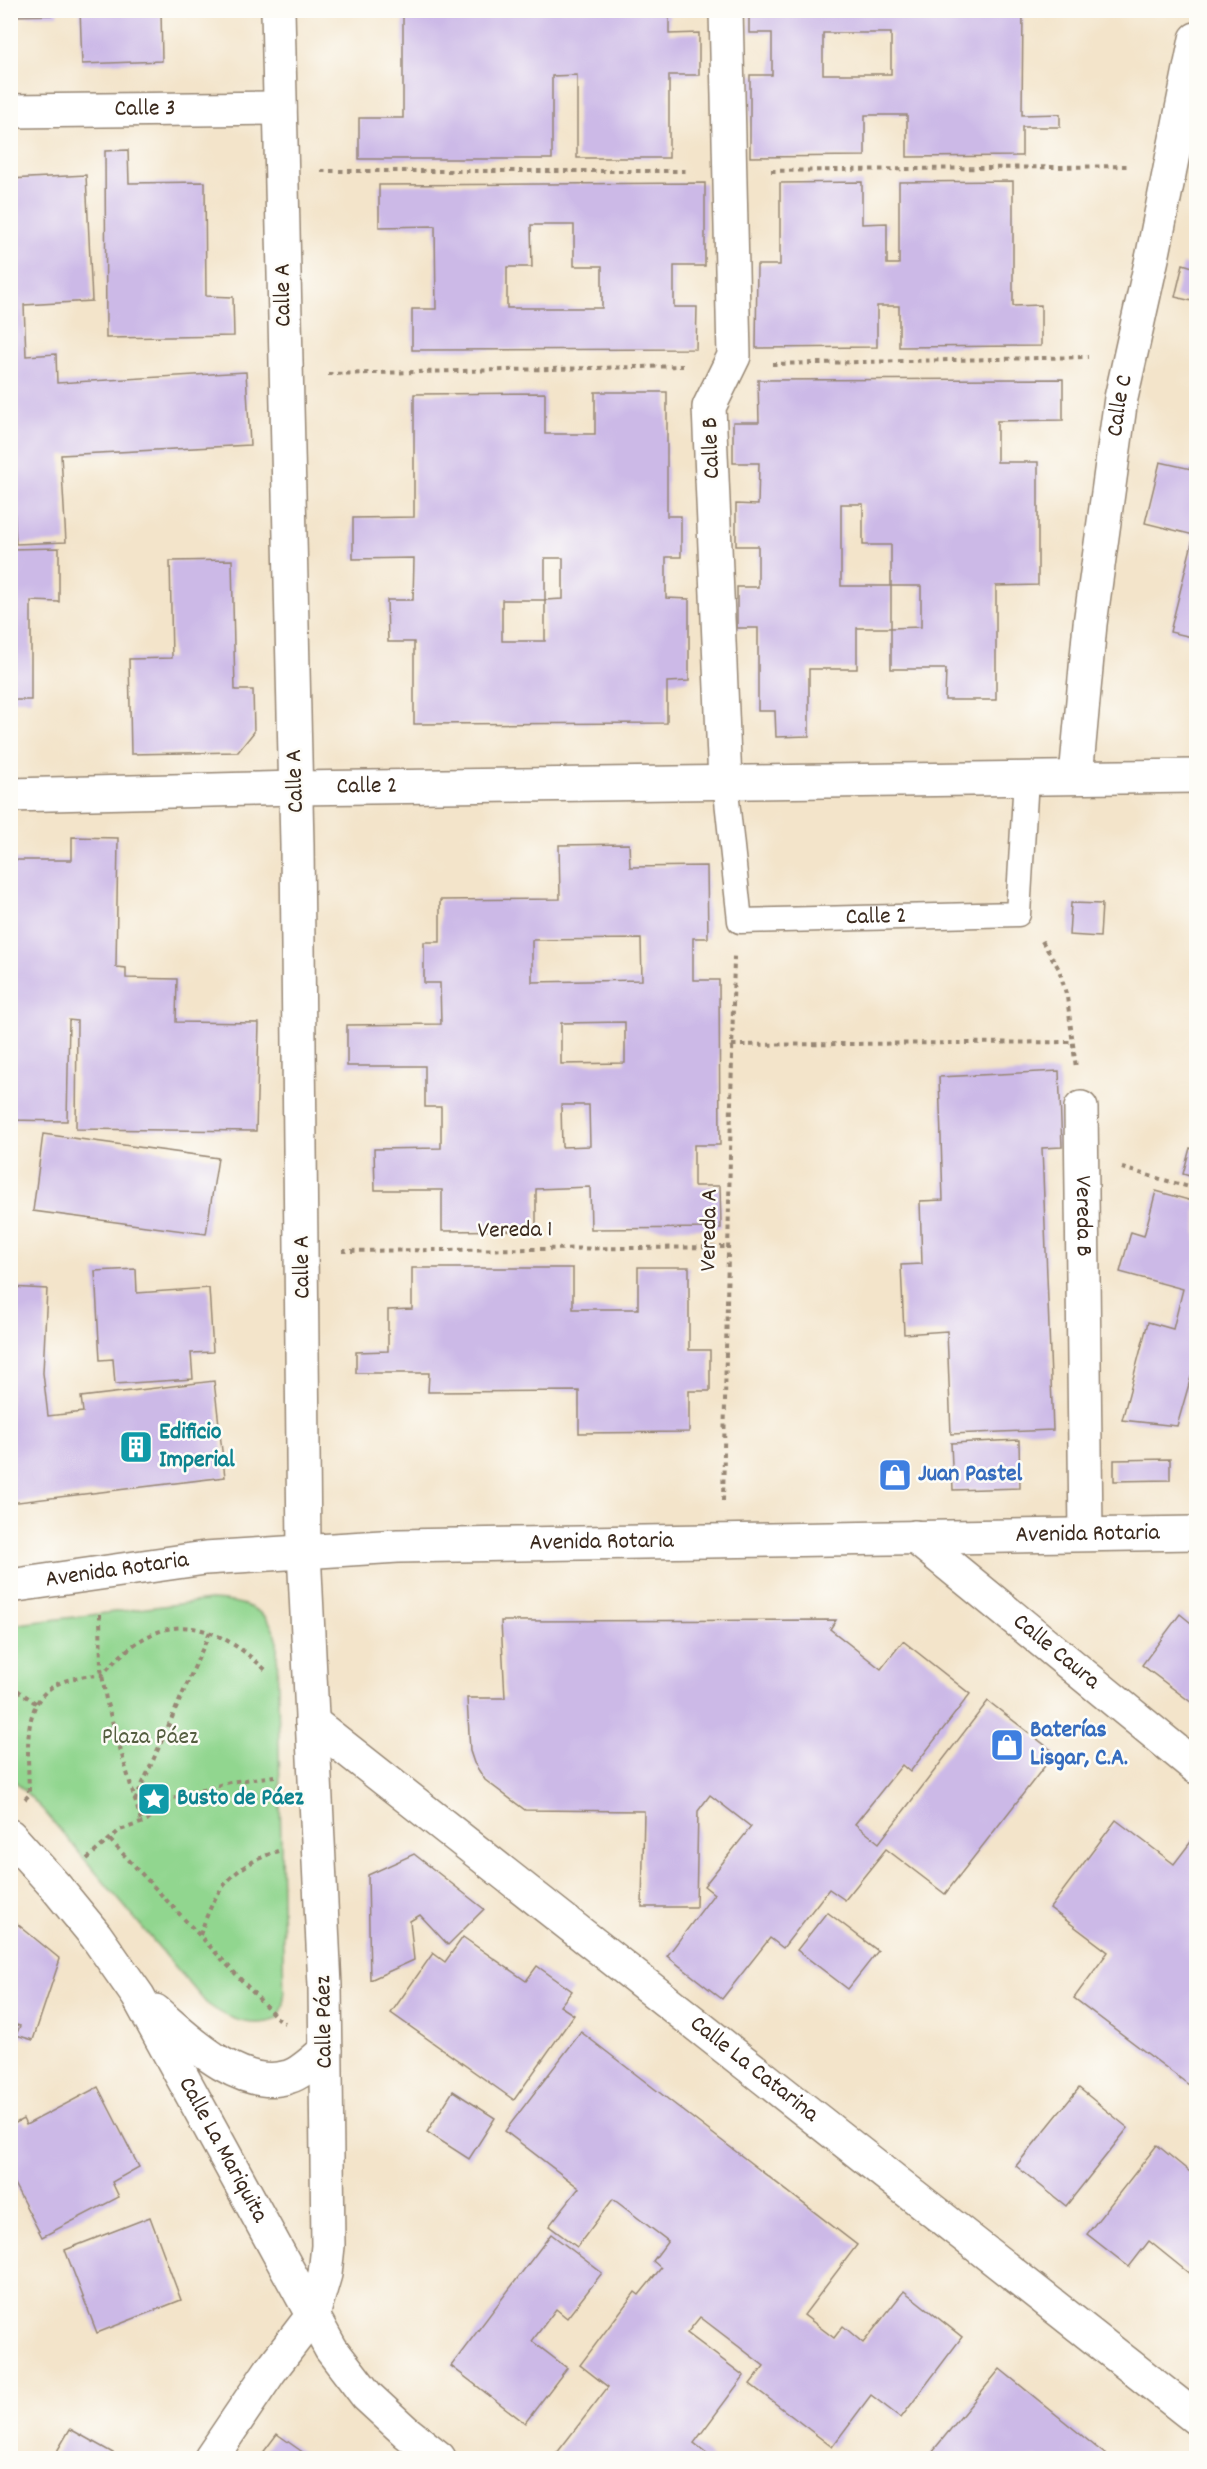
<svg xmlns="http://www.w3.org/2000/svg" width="1207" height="2469" viewBox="0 0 1207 2469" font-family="Dekko,sans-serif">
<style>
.green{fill:#91d68f;stroke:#668056;stroke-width:1.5}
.building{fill:#ccb9e7;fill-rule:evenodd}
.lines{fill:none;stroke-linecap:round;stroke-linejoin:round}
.lane-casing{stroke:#978774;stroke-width:27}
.street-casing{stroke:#978774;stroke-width:36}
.path{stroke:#978774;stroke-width:4;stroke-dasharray:4.5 4.5;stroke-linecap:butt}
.lane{stroke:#fff;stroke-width:24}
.street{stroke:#fff;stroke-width:33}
.labels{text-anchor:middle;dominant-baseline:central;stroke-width:5;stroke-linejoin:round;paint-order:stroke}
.street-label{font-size:24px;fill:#3b2a1e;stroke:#fdfcf7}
.culture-label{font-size:24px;font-weight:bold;fill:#0d838f;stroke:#fdfcf7;text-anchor:start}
.shop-label{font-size:24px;font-weight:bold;fill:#366cbe;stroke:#fdfcf7;text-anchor:start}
.park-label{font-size:24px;fill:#555e40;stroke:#fdfcf7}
</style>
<rect width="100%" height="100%" fill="#fdfcf7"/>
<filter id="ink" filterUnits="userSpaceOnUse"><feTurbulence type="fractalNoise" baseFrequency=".0167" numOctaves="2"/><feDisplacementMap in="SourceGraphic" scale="12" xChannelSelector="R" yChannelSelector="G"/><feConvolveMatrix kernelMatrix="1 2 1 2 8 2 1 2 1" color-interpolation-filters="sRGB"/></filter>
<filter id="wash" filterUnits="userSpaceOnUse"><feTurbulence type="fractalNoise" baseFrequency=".008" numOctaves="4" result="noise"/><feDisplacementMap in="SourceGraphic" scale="24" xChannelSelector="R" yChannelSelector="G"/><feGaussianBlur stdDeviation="1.35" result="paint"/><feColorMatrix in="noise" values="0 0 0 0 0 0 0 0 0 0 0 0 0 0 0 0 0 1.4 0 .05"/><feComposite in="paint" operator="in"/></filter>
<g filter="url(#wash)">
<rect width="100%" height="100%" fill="#f3e4ca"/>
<!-- green -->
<path class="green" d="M210 1600C239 1601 268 1606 277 1639L284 2005 278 2019C252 2029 227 2019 206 2003L44 1811 11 1777V1625Z"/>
<g id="blocks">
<!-- building -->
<g class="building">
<polygon points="10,10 58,10 58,15 10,16"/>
<polygon points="80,10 161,10 162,61 82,64"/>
<polygon points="403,10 669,10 669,34 699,33 699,75 669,75 669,158 577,158 577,75 552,76 552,159 359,159 359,118 403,118"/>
<path d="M749 10H1023L1022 115 1060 114V127H1022V156L907 157V115H865V156L750 157V75H772V33H749ZM823 33H891V74H823Z"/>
<polygon points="128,150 129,183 205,182 206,296 233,297 234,336 106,338 105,151"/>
<polygon points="86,175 92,301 24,305 26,356 56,354 57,383 246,372 250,445 61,455 66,542 16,544 10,429 10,179"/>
<polygon points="1013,181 1013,306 1041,305 1041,346 899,347 899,306 877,306 877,347 756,348 757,265 780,265 780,183 862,182 862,224 887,223 887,264 899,264 899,182"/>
<path d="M705 183V266H674V307H697L696 349 412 350V309H436L435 226 379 227V185ZM531 225H574V266H602V308H507V267H532Z"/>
<polygon points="1183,264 1196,268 1196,302 1175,297"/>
<path d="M1063 379V420L997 421V462H1038V585L996 586V700H945L946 669H891V628H857V669H809V736L776 737 775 711H758V628H737V587H758V546H736V504L758 505 759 463H733V422H759L758 380ZM841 504H863V545H891V586H921V627L891 628V586H841Z"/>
<path d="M595 392H667V516H681V557H666V598L689 599V681L667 682V723L414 724V642H388L387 600H413L414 558 353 559V518L414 517V394L545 393V434H595ZM545 558H563V599L545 600V641H502V600H545Z"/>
<polygon points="1160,462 1196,470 1196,638 1170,632 1194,535 1145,523"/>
<polygon points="59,548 59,602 31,601 31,700 10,700 10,549"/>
<polygon points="232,560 235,690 253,690 254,732 238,752 131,754 129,659 172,658 170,561"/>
<polygon points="72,837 118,838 116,967 126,968 126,978 177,979 176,1022 259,1023 256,1131 76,1129 77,1021 69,1020 67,1121 10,1120 10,860 72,860"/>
<path d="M629 844 630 867 707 866 708 938H693V980H719L720 1145H694V1186H720L721 1228 591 1229 590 1187 536 1189V1230L442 1231V1190H375L374 1149 441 1148V1107H425V1066H347V1025L441 1024 440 983H424V942H440V900L560 899 559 845ZM641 939 642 980 532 982V940ZM625 1022V1063L561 1064V1023ZM561 1105H589L590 1146 562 1147Z"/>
<polygon points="1071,903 1102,904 1100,937 1069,935"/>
<polygon points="1059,1071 1062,1147 1042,1148 1053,1430 951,1434 947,1331 904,1334 901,1265 922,1264 920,1201 943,1200 939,1077"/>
<polygon points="43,1134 218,1158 206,1234 33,1211"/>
<polygon points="1190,1148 1196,1150 1196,1178 1183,1174"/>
<polygon points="1156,1191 1196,1202 1196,1378 1191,1377 1177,1426 1122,1420 1148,1322 1173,1329 1183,1289 1120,1272 1131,1232 1144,1236"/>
<polygon points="638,1267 689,1267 689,1350 710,1350 710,1391 689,1391 689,1432 579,1433 579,1391 428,1392 429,1373 356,1373 356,1352 388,1351 388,1310 412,1309 412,1268 573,1268 573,1309 638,1309"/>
<polygon points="136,1269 137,1293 209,1288 213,1352 191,1353 193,1379 115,1384 113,1359 100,1360 95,1271"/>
<polygon points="10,1287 47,1289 43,1373 48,1416 83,1412 81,1397 214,1381 225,1477 10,1503"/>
<polygon points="1019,1440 1020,1488 953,1490 951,1443"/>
<polygon points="1170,1459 1170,1480 1114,1481 1114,1460"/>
<polygon points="1180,1614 1196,1627 1196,1706 1142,1665"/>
<polygon points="836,1620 830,1629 881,1669 903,1641 970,1694 910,1772 902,1765 855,1824 879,1843 988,1701 1055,1753 945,1894 886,1849 845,1900 829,1889 783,1948 770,1938 722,1999 667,1956 714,1894 704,1886 751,1827 710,1795 698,1811 696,1907 642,1907 644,1811 525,1810 485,1780 474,1763 470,1751 467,1698 505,1698 501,1621"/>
<polygon points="1116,1820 1174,1864 1193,1839 1196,1841 1196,2074 1189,2085 1074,1998 1108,1952 1050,1908"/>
<polygon points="414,1854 484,1909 448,1945 420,1915 410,1921 414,1960 370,1980 368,1875"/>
<polygon points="827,1912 878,1951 848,1989 797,1950"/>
<polygon points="10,1918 60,1959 33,2040 16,2035 20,2026 10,2023"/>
<polygon points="463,1937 526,1981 537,1966 572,1991 560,2006 574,2015 514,2100 391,2013 433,1953 445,1962"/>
<polygon points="581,2032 857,2245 804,2315 834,2338 843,2326 863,2343 904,2291 962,2337 901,2418 871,2395 832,2447 750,2384 764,2366 700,2317 687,2333 744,2376 694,2443 713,2458 553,2458 608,2387 580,2365 635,2292 639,2295 661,2268 653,2261 668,2241 613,2199 577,2247 549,2226 579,2188 505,2131"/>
<polygon points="98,2087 139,2167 112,2182 119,2197 42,2237 10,2176 10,2126 23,2119 26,2125"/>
<polygon points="1079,2088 1128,2128 1066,2206 1016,2166"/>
<polygon points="453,2091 495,2118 469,2159 427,2132"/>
<polygon points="1157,2145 1190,2172 1196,2164 1196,2279 1149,2241 1129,2267 1087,2234"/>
<polygon points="150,2217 181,2300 97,2333 65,2250"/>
<polygon points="551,2234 602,2273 567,2318 556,2309 532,2341 567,2368 525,2423 451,2366"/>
<polygon points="1000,2369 1096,2447 1110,2458 927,2458"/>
<polygon points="70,2429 122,2458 53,2458"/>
<polygon points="277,2434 311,2458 259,2458"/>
</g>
</g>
</g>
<g filter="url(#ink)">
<use href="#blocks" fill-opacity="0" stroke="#978774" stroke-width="1.5"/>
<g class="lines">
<defs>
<g id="lane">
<path id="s1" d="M725 782 740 921 1018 914 1026 778"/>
</g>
<g id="street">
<path id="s2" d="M10 111 280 108"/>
<path id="s3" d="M1076 777 1090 624 1121 398 1153 254 1196 39"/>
<polyline points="725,782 709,407 734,356 726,10"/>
<path id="s4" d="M10 795 296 788 1196 776"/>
<path id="s5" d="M1081 1108 1086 1534"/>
<path id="s6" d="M915 1537 1196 1767"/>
<path id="s7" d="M10 1586 205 1558 398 1546 1196 1533"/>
<path id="s8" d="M312 1722 1196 2418"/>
<path id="s9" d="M10 1836 55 1886 96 1936 138 1996 331 2349 367 2396 406 2432 439 2458"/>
<path d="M155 2011C187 2039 241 2092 288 2077 302 2073 315 2059 326 2050"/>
<polyline points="211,2458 270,2371 313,2315 325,2274 328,2246 325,1986 304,1551 297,845 278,10"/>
</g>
</defs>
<!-- lane casing -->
<use href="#lane" class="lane-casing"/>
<!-- street casing -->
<use href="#street" class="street-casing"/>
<!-- path -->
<g class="path">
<polyline points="321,171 689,171"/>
<polyline points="771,171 1130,166"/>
<polyline points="772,364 1088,357"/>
<polyline points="328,374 683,366"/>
<polyline points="1042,941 1059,969 1067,997 1076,1068"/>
<polyline points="732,1045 1073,1042"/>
<polyline points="1122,1168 1196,1189"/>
<polyline points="342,1251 728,1247"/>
<polyline points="723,1501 734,956"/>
<polyline points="100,1614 101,1668 106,1700 142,1824"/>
<polyline points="10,1685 37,1704"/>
<path d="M25 1799 29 1795C28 1730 17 1677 102 1675 159 1609 207 1615 268 1672"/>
<polyline points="135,1801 210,1632"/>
<polyline points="110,1840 278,2019 285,2023"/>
<polyline points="87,1859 120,1830 147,1821 174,1798 230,1782 275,1776"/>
<path d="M200 1935C215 1889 231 1867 278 1851"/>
</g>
<!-- lane -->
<use href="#lane" class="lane"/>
<!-- street -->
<use href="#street" class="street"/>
</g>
</g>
<!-- icons -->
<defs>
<symbol id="building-square" viewBox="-11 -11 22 22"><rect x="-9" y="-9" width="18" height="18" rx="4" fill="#0f9aa8" stroke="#fdfcf7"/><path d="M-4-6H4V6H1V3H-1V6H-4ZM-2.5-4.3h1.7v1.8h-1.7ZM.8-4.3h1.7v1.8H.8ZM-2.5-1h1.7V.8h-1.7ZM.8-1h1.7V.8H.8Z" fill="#fff"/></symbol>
<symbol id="shop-square" viewBox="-11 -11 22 22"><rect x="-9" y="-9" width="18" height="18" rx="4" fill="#3f7fe0" stroke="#fdfcf7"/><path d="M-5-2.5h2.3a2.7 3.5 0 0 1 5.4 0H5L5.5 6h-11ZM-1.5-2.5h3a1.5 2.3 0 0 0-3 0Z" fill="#fff"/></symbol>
<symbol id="sight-square" viewBox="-11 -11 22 22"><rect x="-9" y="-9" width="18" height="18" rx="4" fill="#0f9aa8" stroke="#fdfcf7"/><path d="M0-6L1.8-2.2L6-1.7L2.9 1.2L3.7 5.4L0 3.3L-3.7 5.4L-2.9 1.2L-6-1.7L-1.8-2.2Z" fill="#fff"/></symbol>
</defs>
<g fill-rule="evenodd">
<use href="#building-square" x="117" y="1428" width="38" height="38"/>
<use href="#shop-square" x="876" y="1456" width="38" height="38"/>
<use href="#shop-square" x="988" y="1726" width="38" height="38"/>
<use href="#sight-square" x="135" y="1780" width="38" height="38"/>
</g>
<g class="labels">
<!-- street labels -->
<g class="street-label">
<text stroke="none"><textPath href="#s2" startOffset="135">Calle 3</textPath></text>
<text transform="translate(284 295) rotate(-91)">Calle A</text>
<text stroke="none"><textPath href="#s3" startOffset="374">Calle C</textPath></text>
<text transform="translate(712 448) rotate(-92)">Calle B</text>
<text transform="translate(296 781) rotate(-92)">Calle A</text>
<text stroke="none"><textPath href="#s4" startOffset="357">Calle 2</textPath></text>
<text stroke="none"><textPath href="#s1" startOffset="276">Calle 2</textPath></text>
<text stroke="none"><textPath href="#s5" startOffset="108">Vereda B</textPath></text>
<text transform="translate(710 1230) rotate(-89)">Vereda A</text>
<text transform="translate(515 1231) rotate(-1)">Vereda 1</text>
<text transform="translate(303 1267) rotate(-91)">Calle A</text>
<text stroke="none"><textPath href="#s7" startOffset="1080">Avenida Rotaria</textPath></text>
<text stroke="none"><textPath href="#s7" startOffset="594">Avenida Rotaria</textPath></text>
<text stroke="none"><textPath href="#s7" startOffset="108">Avenida Rotaria</textPath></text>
<text stroke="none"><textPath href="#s6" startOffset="182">Calle Caura</textPath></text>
<text transform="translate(325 2022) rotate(-91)">Calle Páez</text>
<text stroke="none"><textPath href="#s8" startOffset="562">Calle La Catarina</textPath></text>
<text stroke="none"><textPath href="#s9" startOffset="381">Calle La Mariquita</textPath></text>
</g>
<!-- culture labels -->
<g class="culture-label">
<text x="159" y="1433">Edificio<tspan x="159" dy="28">Imperial</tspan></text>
<text x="177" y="1799">Busto de Páez</text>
</g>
<!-- shop labels -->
<g class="shop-label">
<text x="918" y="1475">Juan Pastel</text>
<text x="1030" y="1731">Baterías<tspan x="1030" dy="28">Lisgar, C.A.</tspan></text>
</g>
<!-- park labels -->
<g class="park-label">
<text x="150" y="1738">Plaza Páez</text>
</g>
</g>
<!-- margin -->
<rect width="1207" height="2469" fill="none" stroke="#fdfcf7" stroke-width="36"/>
</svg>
